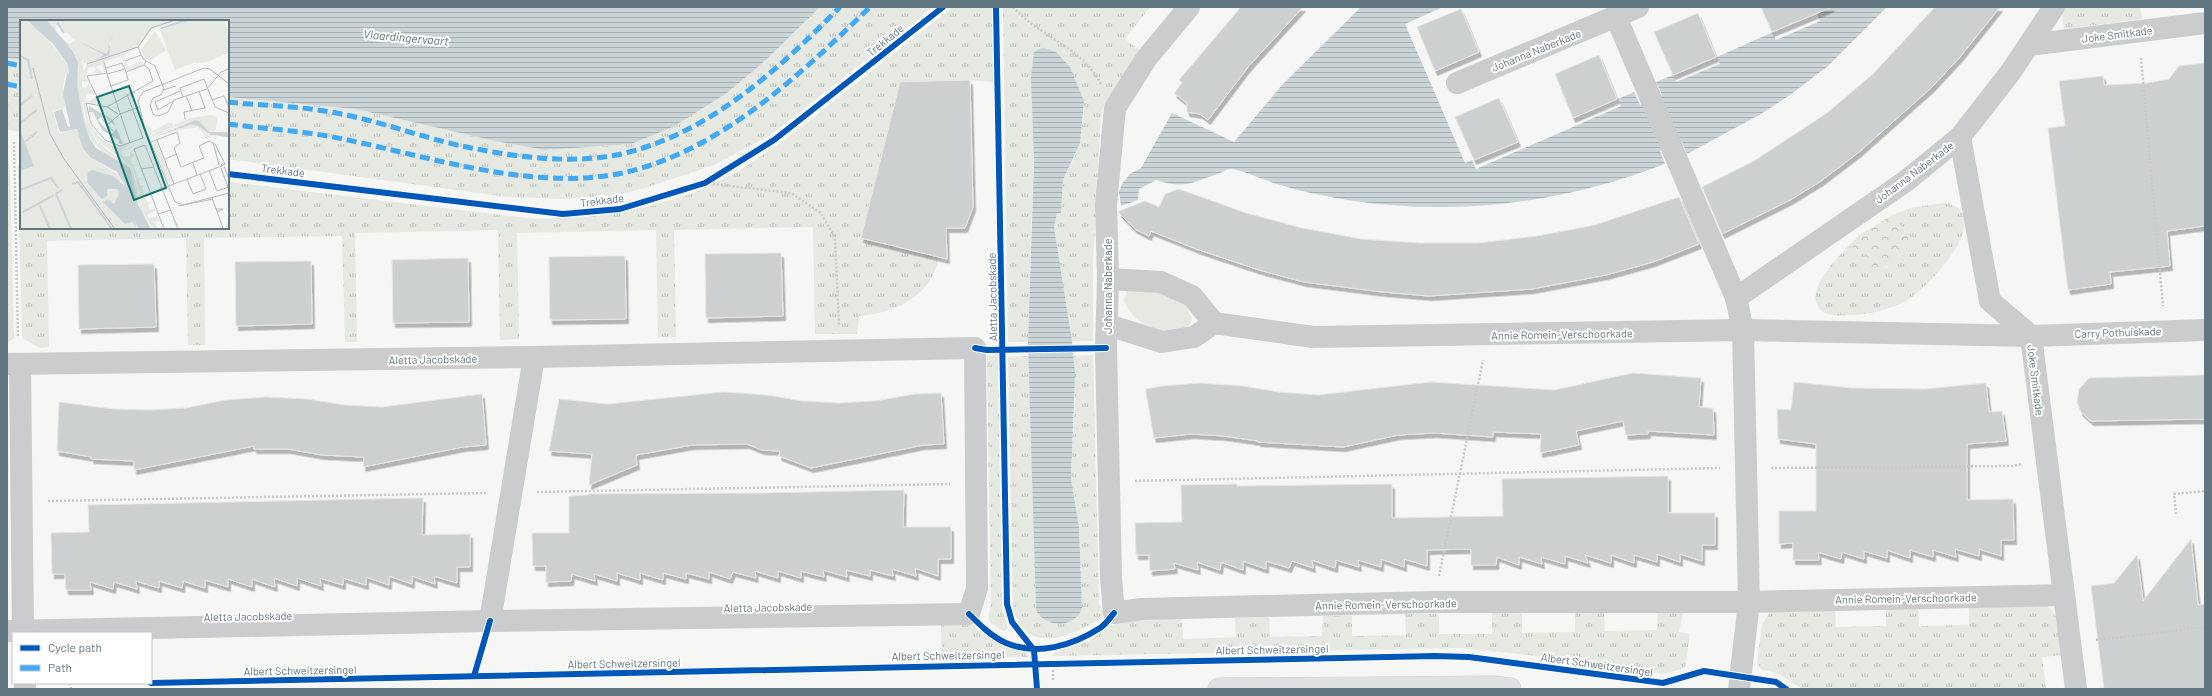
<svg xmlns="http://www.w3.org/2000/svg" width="2212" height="696" viewBox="0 0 2212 696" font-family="Barlow,sans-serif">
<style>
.grass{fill:url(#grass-tufts)}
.park{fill:url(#park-crowns)}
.garden{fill:#e6e8e2}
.water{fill:url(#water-rules)}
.building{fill:#cdd0d0;stroke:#e6e6e5;filter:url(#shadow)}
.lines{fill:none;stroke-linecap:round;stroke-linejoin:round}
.secondary-casing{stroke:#d3d4d4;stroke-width:23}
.path{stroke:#c8caca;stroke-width:2.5;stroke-dasharray:2 2;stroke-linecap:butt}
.street{stroke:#cbcccd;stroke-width:22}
.secondary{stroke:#dfe0e1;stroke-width:22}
.quiet{stroke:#3fa9f5;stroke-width:5;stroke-dasharray:10 5;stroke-linecap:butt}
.cycleway-casing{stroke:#fff;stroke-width:8}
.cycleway{stroke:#0057b8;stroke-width:6}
.labels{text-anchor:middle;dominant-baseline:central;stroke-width:4;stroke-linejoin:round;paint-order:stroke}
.street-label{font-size:11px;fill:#617680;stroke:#fff}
.water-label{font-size:12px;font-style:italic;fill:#5c767b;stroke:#fff}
.inset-river{fill:none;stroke:#cad4d6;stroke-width:2}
.inset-road{fill:none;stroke:#b1bbbf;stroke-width:1}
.view{fill:#0f766e;fill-opacity:0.15;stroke:#0f766e;stroke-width:2}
.inset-edge{fill:none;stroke:#617680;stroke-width:2}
</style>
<defs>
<pattern id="grass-tufts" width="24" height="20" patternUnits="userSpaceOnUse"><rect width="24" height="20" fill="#e6e8e2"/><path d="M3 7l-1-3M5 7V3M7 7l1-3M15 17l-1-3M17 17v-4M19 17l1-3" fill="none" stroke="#bec1bc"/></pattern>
<pattern id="park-crowns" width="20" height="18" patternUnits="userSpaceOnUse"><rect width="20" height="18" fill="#e6e8e2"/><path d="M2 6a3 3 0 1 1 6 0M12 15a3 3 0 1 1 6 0" fill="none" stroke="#bec1bc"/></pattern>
<pattern id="water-rules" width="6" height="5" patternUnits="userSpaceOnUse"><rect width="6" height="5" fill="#cad4d6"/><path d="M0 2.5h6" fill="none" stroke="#a7b1b3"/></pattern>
<filter id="shadow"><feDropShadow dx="2.5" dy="4.5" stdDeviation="0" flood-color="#0004"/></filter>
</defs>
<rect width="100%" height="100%" fill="#f6f6f5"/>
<!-- grass -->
<g class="grass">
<polygon points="820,7 933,7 770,135 714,165 645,188 616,195 567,199 508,197 228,159 228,97 356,109 495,141 545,150 631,144 727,93 766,60"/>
<path d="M953 7H992L993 82 970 80 900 82 861 238 939 257C931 297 895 313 859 316L857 334H815L813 227 674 230 676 337H658L656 230 517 233 519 339 500 340 498 230 355 233 357 342H345L342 236 204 238 205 345H188L186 238 47 241 49 347 40 348 22 338 18 167 21 158V228H228V182L536 219 597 216 651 206 694 193 739 171 785 140Z"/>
<polygon points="1003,7 1150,7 1125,39 1141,51 1106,102 1101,113 1093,263 1093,341 1072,341 1054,227 1057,212 1061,213 1063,180 1076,154 1084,117 1084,101 1034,138 1028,342 1008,342"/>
<polygon points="2065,7 2140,7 2142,19 2064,29 2062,13"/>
<polygon points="7,58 21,60 21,132 7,130"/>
<polygon points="7,154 10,171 14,338 7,343"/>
<path d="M1945 203C1997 213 1932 283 1912 297 1894 309 1869 315 1848 315 1839 316 1826 316 1820 309 1804 289 1837 259 1849 245L1885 268 1903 256 1912 240 1892 215 1914 207Z"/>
<path d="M998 355 1002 608 1008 628 1004 631C988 621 986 623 991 605L987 356Z"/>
<path d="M1093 355 1099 603 1104 614C1100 620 1090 625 1083 628 1055 643 1024 646 1013 609L1008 357 1029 356 1036 610C1042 624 1053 623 1067 622L1082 608 1079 527 1071 479 1075 399 1072 356Z"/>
<polygon points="1969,605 2045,605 2050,608 2058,621 2062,655 2042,657 2046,689 1803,689 1779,674 1761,669 1757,663 1762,624 1770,612 1835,607 1836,627 1886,626 1886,606 1918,606 1919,626 1969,625"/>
<polygon points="1658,610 1692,610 1691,613 1683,612 1679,632 1690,634 1685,668 1664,674 1538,656 1460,648 1053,656 1053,653 1088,641 1122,619 1182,618 1183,639 1236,637 1235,618 1269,617 1270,637 1322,636 1323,616 1352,616 1352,636 1406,635 1405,614 1439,614 1439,634 1492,634 1492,613 1522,613 1522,633 1575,632 1575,612 1604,611 1605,631 1657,630"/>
<polygon points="941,623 969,623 996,642 1026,653 1028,657 942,658"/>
</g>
<!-- park -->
<path class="park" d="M1892 215 1912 240C1907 260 1889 266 1871 272L1860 264 1868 257 1849 245 1861 234Z"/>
<!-- garden -->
<path class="garden" d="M1149 286 1184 304 1192 318C1191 328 1185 329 1177 330 1155 333 1131 322 1124 300L1127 291Z"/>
<!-- water -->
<g class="water">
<polygon points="7,7 820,7 766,60 727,93 673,127 631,144 545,150 495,141 356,109 228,97 228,21 21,21 21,60 7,58"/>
<path d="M1361 7H1443L1405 24 1465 163 1472 160 1476 169 1621 106 1618 99 1634 92 1640 105 1662 95 1656 82 1673 75 1676 82 1720 64 1717 57 1773 32 1776 40 1820 21 1817 14 1823 11 1821 7H1887L1828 66 1790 95 1761 114 1687 154 1682 142 1660 151 1665 164C1564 203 1455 217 1348 200 1323 196 1298 191 1274 183 1264 180 1239 169 1231 169 1227 169 1221 173 1217 174 1192 183 1183 189 1156 180L1139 189 1138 200 1121 206 1119 192 1122 184 1130 174 1141 168 1172 113 1234 142 1282 85Z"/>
<path d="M1044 48 1056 52 1070 67 1084 101 1080 143 1063 180 1061 213H1057L1054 227 1072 341 1075 375 1071 479 1079 527 1082 608C1076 629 1044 628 1036 610L1028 342 1034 162 1031 77 1034 52 1039 49Z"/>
</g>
<!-- building -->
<g class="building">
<polygon points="1241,7 1303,7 1248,67 1208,120 1200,114 1187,112 1187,103 1174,93 1182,83 1179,80"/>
<polygon points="1761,7 1832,7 1772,32"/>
<polygon points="1935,7 2000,7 1960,57 1931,88 1859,152 1821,181 1790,200 1722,234 1702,187 1754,161 1827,113 1873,74"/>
<polygon points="1461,9 1479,52 1435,71 1417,27"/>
<polygon points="1698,13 1716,57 1673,75 1654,32"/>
<polygon points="1599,55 1617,99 1573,118 1555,74"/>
<polygon points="2205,63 2205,226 2167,231 2170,266 2110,272 2111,284 2068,290 2048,128 2065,126 2059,81 2103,76 2104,85 2148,83 2169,79 2179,66"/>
<polygon points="970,80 973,207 965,228 946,228 947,259 861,238 900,82"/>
<polygon points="1499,98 1518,142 1474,160 1455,117"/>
<polygon points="1179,189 1246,213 1302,228 1361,239 1420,243 1478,243 1537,236 1595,225 1679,197 1699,244 1653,262 1606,275 1532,289 1429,296 1383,292 1304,282 1259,270 1199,250 1151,231 1149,236 1135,229 1119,213 1119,211 1145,201 1159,207 1165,194"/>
<polygon points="781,253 783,316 706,318 705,254"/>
<polygon points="607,256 625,256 626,319 550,320 549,257"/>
<polygon points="468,258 469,322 393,323 392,260"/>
<polygon points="311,261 312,324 236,326 235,262"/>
<polygon points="154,264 156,327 79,329 78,265"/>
<polygon points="1633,373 1701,378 1699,407 1713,408 1714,435 1648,431 1648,434 1626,435 1623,421 1576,431 1579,445 1540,453 1541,434 1493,432 1493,437 1434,433 1398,435 1343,447 1258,442 1258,441 1224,436 1191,434 1154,438 1146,393 1146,389 1162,386 1200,383 1243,386 1279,392 1318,395 1431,382 1554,390"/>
<polygon points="2205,375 2205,419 2091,421 2081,412 2077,402 2079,389 2089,378"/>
<polygon points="1794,382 1852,388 1925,389 1986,383 1989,412 2002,411 2006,441 1967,444 1967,500 2013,499 2014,540 2001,540 2001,556 1979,549 1979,556 1955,549 1956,557 1933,550 1933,557 1910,550 1910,558 1887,550 1887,558 1864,551 1864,559 1842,552 1841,559 1818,552 1819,560 1793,560 1793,543 1779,544 1779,511 1816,511 1816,444 1778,439 1777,409 1791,410"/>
<polygon points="723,392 767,395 802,401 839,403 875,401 915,394 941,393 944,444 923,445 811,468 779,456 780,451 762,450 747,444 692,445 636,455 637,465 589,485 592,454 549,451 559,399 608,404"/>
<polygon points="482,394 486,445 463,447 363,467 364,457 322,455 288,449 254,449 254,446 134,470 134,461 91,459 92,457 57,451 59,402 113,409 149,410 186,408 225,400 266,397 307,399 345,405 382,407"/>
<polygon points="1668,476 1668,513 1715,513 1715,545 1702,545 1702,561 1680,554 1680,562 1657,554 1657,562 1634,555 1634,563 1611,555 1611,563 1585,555 1588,563 1565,556 1565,564 1541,557 1542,564 1519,557 1519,565 1497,557 1496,565 1471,565 1471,549 1427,550 1427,566 1404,559 1404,567 1381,559 1381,567 1358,560 1359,567 1336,560 1335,568 1312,560 1313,568 1292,561 1289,568 1266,561 1266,569 1243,561 1243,570 1221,562 1220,570 1197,562 1198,570 1174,563 1175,569 1150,571 1149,555 1136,555 1135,523 1182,522 1181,485 1237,484 1237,486 1392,484 1392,518 1503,516 1502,479"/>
<polygon points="904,490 903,527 951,527 951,559 938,559 938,576 915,568 916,576 892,569 893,576 870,570 870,576 846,570 847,577 823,570 824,577 801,571 801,578 778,571 778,578 755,571 756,578 733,572 730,579 709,572 709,579 686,573 686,579 663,573 663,580 640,573 640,580 617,573 617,581 594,574 595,581 572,574 571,581 546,582 546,566 533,566 532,533 569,533 569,496 588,495 588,494 763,493"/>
<polygon points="423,498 422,535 470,534 470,567 457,567 457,583 434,576 435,584 412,576 412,584 389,576 389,585 366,577 366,585 343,578 343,585 320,578 321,586 297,578 297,586 274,578 275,587 252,579 252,587 228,579 228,587 205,580 205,588 183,581 182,588 159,581 159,588 136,581 137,589 114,582 113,589 90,582 91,590 66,590 65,574 52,574 51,533 89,532 88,505"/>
<polygon points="2191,539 2198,605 2205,604 2205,689 2104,689 2091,586 2114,583 2137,555 2143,601"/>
</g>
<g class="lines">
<defs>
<polyline id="secondary" points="1219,689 1493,687 1510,689"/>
</defs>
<!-- secondary casing -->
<use href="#secondary" class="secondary-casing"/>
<!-- path -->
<g class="path">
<path d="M1013 7C1041 38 1080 45 1101 84"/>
<polyline points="2141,58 2163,306"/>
<polyline points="14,142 18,338"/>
<polyline points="705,183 791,193 821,213 835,238 839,325"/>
<polyline points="1771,468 2013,466 2022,464"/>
<polyline points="1135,481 1720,468"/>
<polyline points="537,492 950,484"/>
<polyline points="48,501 486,493"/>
<polyline points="2176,514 2174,494 2205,491"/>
<polyline points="1439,576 1483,360"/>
<polyline points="2096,640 2205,627"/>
<polyline points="1053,662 1053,681"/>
<polyline points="70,683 71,689"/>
</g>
<!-- street -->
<g class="street">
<polyline points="1189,7 1146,59 1115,108 1106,205 1108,279 1106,348 1111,578 1114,613 1141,609 1434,602 1749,602 2063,595"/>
<polyline points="1616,17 1736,298 1743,330 1749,602 1739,689"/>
<polyline points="2029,45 2205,23"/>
<polyline points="1457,83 1638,7"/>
<polyline points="1960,137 1990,301 2031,336 2076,689"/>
<polyline points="1108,279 1161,282 1192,296 1214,323"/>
<polyline points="1736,298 1906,181 1960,137 2010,73 2054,7"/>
<polyline points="1108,325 1162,342 1194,337 1214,323 1313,337 1743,330 2031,336 2205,330"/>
<polyline points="7,364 534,357 975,348 977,588 969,614 490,621 7,631"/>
<polyline points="20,364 23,633"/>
<polyline points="490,621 534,357"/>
<polyline points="25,689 25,683"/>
</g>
<!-- secondary -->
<use href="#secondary" class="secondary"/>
<!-- quiet -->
<g class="quiet">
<polyline points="7,63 21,66"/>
<polyline points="7,84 21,87"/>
<path d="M228 102C266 106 304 106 341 114 387 123 431 141 477 149 523 158 575 164 621 154 709 134 779 69 840 7"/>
<path d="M228 124C266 129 306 131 343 139 436 158 548 197 642 168 731 141 805 70 870 7"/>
</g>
<defs>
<g id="cycleway">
<polyline points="996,7 1007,604 1012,622 1034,650 1037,689"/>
<polyline points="228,174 563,214 620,209 705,183 774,140 943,7"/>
<polyline points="975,348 987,350 1106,348"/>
<path d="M969 614C980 625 992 637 1006 643 1037 656 1072 646 1100 628 1105 625 1110 618 1114 613"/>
<polyline points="474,676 490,621"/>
<polyline points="151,683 1435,656 1469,657 1663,683 1704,671 1776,682 1786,689"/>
</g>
</defs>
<!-- cycleway casing -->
<use href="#cycleway" class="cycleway-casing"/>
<!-- cycleway -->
<use href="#cycleway" class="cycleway"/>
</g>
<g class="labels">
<!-- street labels -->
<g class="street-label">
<text transform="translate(2117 34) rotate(-7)">Joke Smitkade</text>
<text transform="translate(885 40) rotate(-39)">Trekkade</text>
<text transform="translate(1536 50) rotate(-22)">Johanna Naberkade</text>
<text transform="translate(283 170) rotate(7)">Trekkade</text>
<text transform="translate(1914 172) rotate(-37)">Johanna Naberkade</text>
<text transform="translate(602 200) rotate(-7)">Trekkade</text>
<text transform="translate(1107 286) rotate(-90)">Johanna Naberkade</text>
<text transform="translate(992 297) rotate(-91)">Aletta Jacobskade</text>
<text transform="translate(2118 332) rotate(-2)">Carry Pothuiskade</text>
<text transform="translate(1562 334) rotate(-1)">Annie Romein-Verschoorkade</text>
<text transform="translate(433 359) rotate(-1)">Aletta Jacobskade</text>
<text transform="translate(2036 380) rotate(83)">Joke Smitkade</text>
<text transform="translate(1906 598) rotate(-1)">Annie Romein-Verschoorkade</text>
<text transform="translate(1386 604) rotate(-1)">Annie Romein-Verschoorkade</text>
<text transform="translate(768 607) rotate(-1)">Aletta Jacobskade</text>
<text transform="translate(248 616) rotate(-1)">Aletta Jacobskade</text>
<text transform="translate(1272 649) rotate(-1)">Albert Schweitzersingel</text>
<text transform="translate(948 655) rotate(-1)">Albert Schweitzersingel</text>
<text transform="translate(624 663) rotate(-1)">Albert Schweitzersingel</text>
<text transform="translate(1597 664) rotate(8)">Albert Schweitzersingel</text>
<text transform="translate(300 670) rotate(-1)">Albert Schweitzersingel</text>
</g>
<!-- water labels -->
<g class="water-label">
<text transform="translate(406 37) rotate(5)">Vlaardingervaart</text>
</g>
</g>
<!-- overview -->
<g transform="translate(20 20)">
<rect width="209" height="209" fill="#f6f6f5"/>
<path d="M27 0H77L65 42 62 40 64 52 67 44 117 28 103 36 108 47 121 41 122 46 107 51 101 36 84 42 86 52H84L82 44 76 47 82 53H73L76 50 74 46 68 48 66 59 69 62 62 61V67L66 68 69 63 76 74H67L65 81H70L76 76 80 84 62 82 65 100 77 122 112 148 125 198 132 209 123 196 119 187 108 147 84 133 71 120 64 102 57 66V39ZM35 4 56 20 55 21 49 24 37 13ZM63 83H65L69 104 81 119 96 127 111 124 99 131 112 127 101 132 103 137 110 136V132L115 135 111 139 113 145 118 144 114 146 116 152 121 151 116 153 119 159 124 158 119 160 121 166 126 165 122 167 124 174 129 172 130 175 125 177 128 183 133 181 128 184 130 190 135 188 136 191 127 195 128 198 136 197V194L140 200 135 202 137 208 143 207 133 209 125 196 113 148 78 121 67 103ZM191 95 198 98 195 113 187 111 182 105 185 96ZM147 105 153 108 130 118 128 113 130 116ZM168 105 179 107 195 117 185 114 191 118H184V114L178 107 156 111ZM136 121 153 162 150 163H147L133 124Z" fill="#e6e8e2" fill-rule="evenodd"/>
<path d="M172 0H192L143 14 155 50 140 10ZM135 11 146 30 131 40 125 38 121 30ZM209 28V33L187 42 176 43 175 41ZM185 96 182 105 172 101 155 107 154 105 170 98ZM148 103H152L154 108 147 105 130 115 125 105 132 108 131 112Z" fill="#e6e8e2"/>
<path d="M180 0H204L209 14V29L155 50 142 13Z" fill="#e6e8e2"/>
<path d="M0 0H7L18 8 49 45V54H45L43 66 45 87 33 91 39 113 56 109 71 137 99 155 118 209H0ZM30 0H160L131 10 120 27 68 44 64 43 56 19 44 11 37 1 33 3Z" fill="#e6e8e2"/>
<path d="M7 0H27L53 32 58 42 57 65 64 102 70 119 76 128 110 148 118 185 131 209H119L114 200 116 208 113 202 105 204 83 182 88 179 94 184 99 174 98 169H87V176L82 179 67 162 68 152 72 150 93 156 106 167 97 152 70 137 63 128 57 109 40 112 34 92 42 89 48 107 50 106 43 74 47 54H49L48 44 33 24ZM162 0H172L138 10 142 7ZM51 3 88 23 95 12 88 24 90 27 89 35 105 30 74 40 84 35 58 21 86 34 89 29 88 23ZM69 86 93 100 103 124H99V120L82 110 73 92H69ZM84 95 97 108 91 114 78 100ZM175 100 180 102 189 112H206L209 113V117L191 115 178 106 170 105 132 118ZM0 110 14 146 0 151Z" fill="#cad4d6" fill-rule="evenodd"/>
<path class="inset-river" d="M37 2 44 13M0 36 8 40 12 59M0 85 12 76M0 103 17 90M5 122 17 112M52 164 58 162 92 209M0 170 31 158 38 168M42 170 36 174 51 209M20 186 30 209M3 192 34 175"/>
<path class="inset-road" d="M118 27 123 39 135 46 144 69 141 75 133 78 130 85 133 94 138 96 148 92 154 80 187 69 201 52 209 49M105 41 121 35M84 42 87 54M67 44 118 27 131 8 155 0M13 48 30 114 44 139 95 209M86 48 102 43 105 49M209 64 190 49 184 48 123 72 118 80 124 106 155 182 163 185 209 173M91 66 108 60 106 52M143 70 156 66M166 76 172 90M163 77 160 68 184 59 195 87 209 93M192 80 204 76 209 87M153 81 138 90 135 82 160 71M81 85 67 56 87 53M87 87 133 61 129 49 124 45 126 41M98 94 87 87 66 83 71 104 85 120 100 126 123 118 107 74M82 99 93 111M165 99 164 92 185 88 179 71M87 105 100 94 119 87M137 120 154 164M131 122 157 112 160 123 154 128 161 147 184 138 179 126 189 121 195 124 205 144 200 147 203 143M193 122 199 145M110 123 87 54 105 49 106 52 124 45M145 139 157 134M173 143 177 155M204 146 209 159M201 148 208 167M121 149 134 147M189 151 197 171 209 167M167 159 173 174 186 169 180 154M130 173 199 147M192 178 203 208M158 186 193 179M196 189H203L197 192M138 194 151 190M144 209 114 129 125 125 158 209"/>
<path class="view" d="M109 66 146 168 114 180 77 77Z"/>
<rect width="209" height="209" class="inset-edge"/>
</g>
<!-- border -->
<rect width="2212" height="696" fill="none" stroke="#617680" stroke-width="16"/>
<!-- legend -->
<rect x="12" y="632" width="140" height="52" fill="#ffffff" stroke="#c0c8cc"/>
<rect x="20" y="645" width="20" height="6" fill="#0057b8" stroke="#c0c8cc"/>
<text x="48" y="652" font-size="12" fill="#617680">Cycle path</text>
<rect x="20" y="665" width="20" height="6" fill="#3fa9f5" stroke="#c0c8cc"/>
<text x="48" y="672" font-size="12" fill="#617680">Path</text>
</svg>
